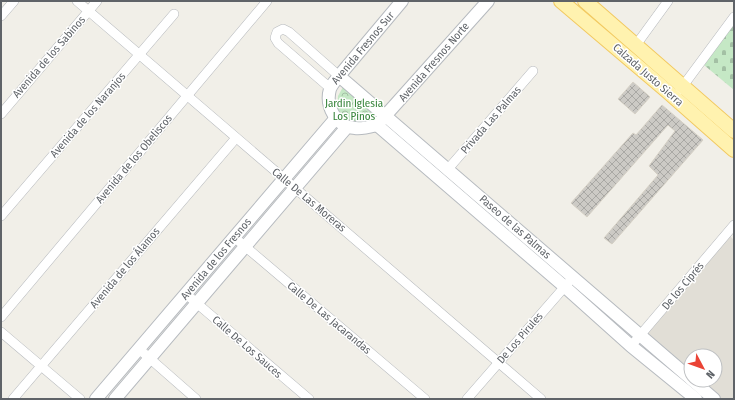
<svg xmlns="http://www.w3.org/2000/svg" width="735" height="400" viewBox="0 0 735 400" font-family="'Fira Sans Condensed',sans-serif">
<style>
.education{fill:#e1ded6}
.cemetery{fill:url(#cemetery-stones)}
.park{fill:url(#park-crowns)}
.building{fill:url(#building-cross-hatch);stroke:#d6d1c6}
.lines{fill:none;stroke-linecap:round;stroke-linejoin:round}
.street-casing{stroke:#b5b8bc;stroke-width:10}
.secondary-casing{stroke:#b6babf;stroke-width:14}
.primary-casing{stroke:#f2c960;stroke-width:16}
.street{stroke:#fff;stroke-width:9}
.secondary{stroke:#fff;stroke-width:12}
.primary{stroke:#fff2af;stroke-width:14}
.labels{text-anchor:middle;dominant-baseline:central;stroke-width:3;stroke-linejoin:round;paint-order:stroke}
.street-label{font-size:11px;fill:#5f6368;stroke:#fff}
.park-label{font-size:11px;fill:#348238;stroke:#fff}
</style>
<defs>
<pattern id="cemetery-stones" width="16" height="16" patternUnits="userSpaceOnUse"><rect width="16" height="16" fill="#c5e8c5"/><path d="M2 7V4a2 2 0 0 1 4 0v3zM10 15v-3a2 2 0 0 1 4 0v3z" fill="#a3c0a4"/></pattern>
<pattern id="park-crowns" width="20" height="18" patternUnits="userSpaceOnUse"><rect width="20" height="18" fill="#c5e8c5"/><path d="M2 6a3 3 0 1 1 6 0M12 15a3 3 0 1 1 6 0" fill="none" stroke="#a3c0a4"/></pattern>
<pattern id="building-cross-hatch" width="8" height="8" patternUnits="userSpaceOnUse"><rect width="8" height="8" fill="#cccac5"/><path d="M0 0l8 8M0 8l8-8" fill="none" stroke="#a9a8a4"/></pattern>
</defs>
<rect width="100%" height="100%" fill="#f1efe8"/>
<!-- education -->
<polygon class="education" points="729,235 734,240 734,399 715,399 693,380 715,380 715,356 691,356 691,378 642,335"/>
<!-- cemetery -->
<polygon class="cemetery" points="734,24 734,90 704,65"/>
<!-- park -->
<path class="park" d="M343 87 376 114 368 123C353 123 347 122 337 109L338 96Z"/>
<!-- building -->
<g class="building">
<polygon points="633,82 650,97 635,114 618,99"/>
<polygon points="662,105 703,140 612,244 604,238 658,175 649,166 675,131 668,125 587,217 571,203 633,133 636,135"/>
</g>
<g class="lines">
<defs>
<g id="street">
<polyline points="77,1 541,399"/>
<polyline points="1,16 14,1"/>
<polyline points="636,45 668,1"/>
<polyline points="330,88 278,43 275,38 277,32 283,29 289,32 339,76"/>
<polyline points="680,90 734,17"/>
<polyline points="1,114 97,1"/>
<polyline points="448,169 533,71"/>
<polyline points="1,216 174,14"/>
<polyline points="234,237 425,399"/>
<polyline points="186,294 309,399"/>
<polyline points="1,317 267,1"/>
<polyline points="1,332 80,399"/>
<polyline points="631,346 734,225"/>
<polyline points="139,349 196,399"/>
<polyline points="13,399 236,138"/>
<polyline points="467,399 568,283"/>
</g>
<g id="secondary">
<path d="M402 1 339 76C336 80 332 84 330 89 325 106 336 127 355 128 362 129 369 127 377 125L488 1"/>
<polyline points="339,76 691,379"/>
<polyline points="377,125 565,287 631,346 696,399"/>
<polyline points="692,380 714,399"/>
<polyline points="96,399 336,118"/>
<polyline points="115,399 347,127"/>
</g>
<g id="primary">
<polyline points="561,1 667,91 734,150"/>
<polyline points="585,1 734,131"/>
</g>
</defs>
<!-- street casing -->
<use href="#street" class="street-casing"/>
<!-- secondary casing -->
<use href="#secondary" class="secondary-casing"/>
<!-- primary casing -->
<use href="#primary" class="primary-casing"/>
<!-- street -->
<use href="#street" class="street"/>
<!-- secondary -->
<use href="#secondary" class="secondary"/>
<!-- primary -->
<use href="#primary" class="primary"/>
</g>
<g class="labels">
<!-- street labels -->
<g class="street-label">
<text transform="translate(363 48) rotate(-50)">Avenida Fresnos Sur</text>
<text transform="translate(49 57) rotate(-49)">Avenida de los Sabinos</text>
<text transform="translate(434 62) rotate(-49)">Avenida Fresnos Norte</text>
<text transform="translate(648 75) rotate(41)">Calzada Justo Sierra</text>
<text transform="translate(88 115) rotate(-49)">Avenida de los Naranjos</text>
<text transform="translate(491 120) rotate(-49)">Privada Las Palmas</text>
<text transform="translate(134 159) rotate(-50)">Avenida de los Obeliscos</text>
<text transform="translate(309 200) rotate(40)">Calle De Las Moreras</text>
<text transform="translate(515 227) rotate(41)">Paseo de las Palmas</text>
<text transform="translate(216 259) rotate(-50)">Avenida de los Fresnos</text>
<text transform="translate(125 268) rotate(-50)">Avenida de los Álamos</text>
<text transform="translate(683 286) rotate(-50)">De los Ciprés</text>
<text transform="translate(329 318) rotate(40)">Calle De Las Jacarandas</text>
<text transform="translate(520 338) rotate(-49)">De Los Pirules</text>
<text transform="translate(247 347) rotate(41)">Calle De Los Sauces</text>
</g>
<!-- park labels -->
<g class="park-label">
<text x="354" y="103">Jardin Iglesia<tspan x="354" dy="13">Los Pinos</tspan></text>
</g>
</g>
<!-- border -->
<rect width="735" height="400" fill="none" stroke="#5f6368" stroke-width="4"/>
<!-- north arrow -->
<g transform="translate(703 368) rotate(131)"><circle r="19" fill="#ffffff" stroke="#bfc1c3"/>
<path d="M0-3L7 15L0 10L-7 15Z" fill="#ea4335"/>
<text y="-6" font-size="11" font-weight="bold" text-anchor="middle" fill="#5f6368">N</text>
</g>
</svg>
